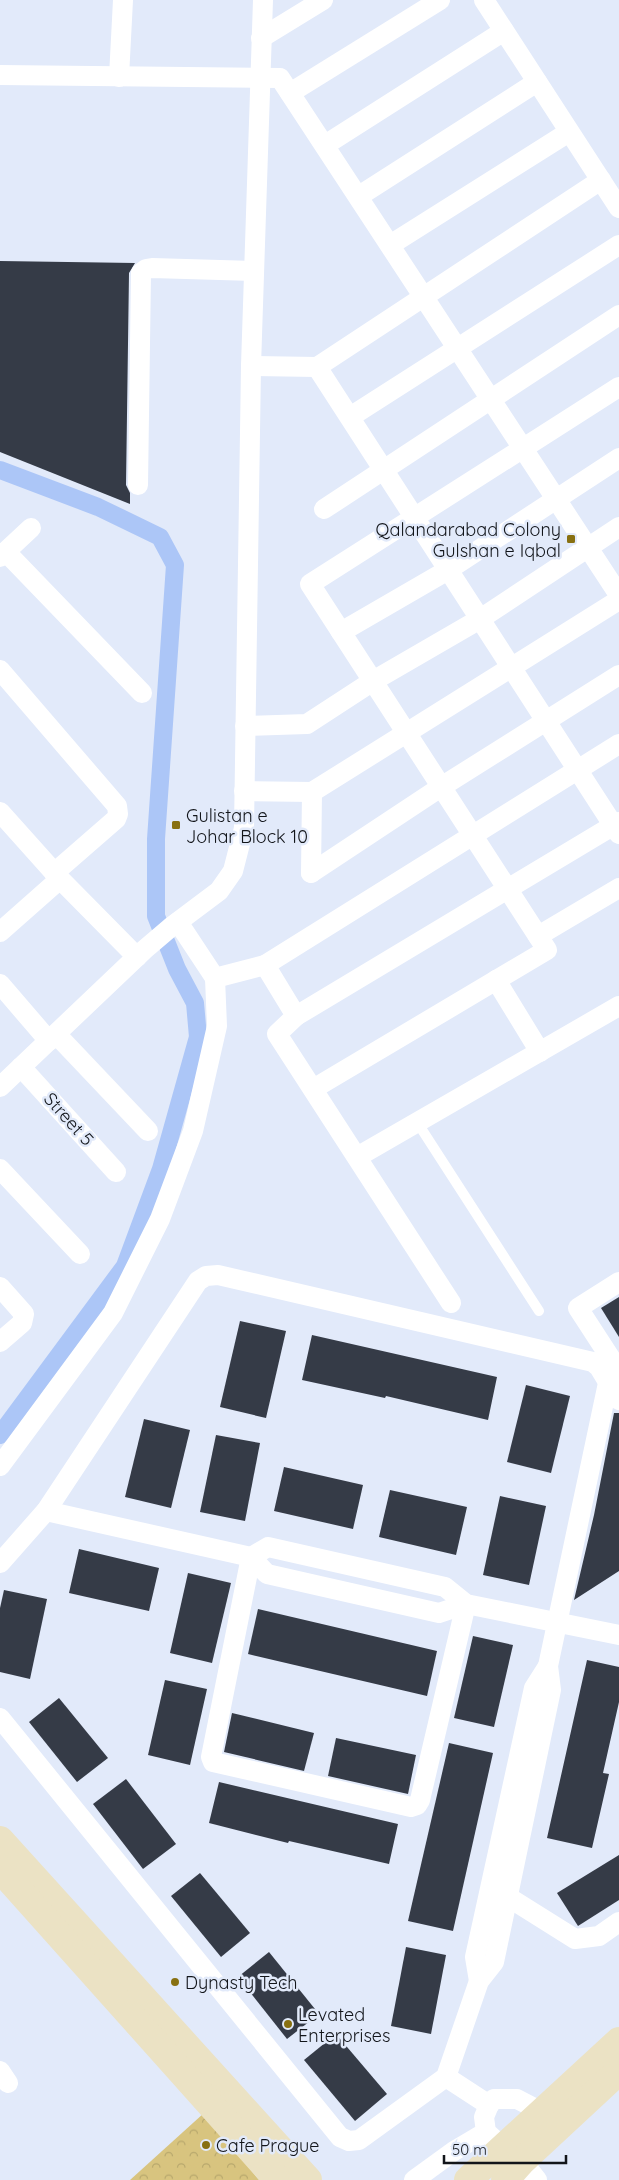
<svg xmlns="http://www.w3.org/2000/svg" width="619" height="2180" viewBox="0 0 619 2180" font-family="Quicksand,sans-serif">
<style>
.park{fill:url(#park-crowns)}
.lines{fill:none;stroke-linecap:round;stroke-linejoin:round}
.canal{stroke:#acc6f7;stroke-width:18}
.building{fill:#353b47}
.lane{stroke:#fff;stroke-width:10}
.street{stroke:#fff;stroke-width:20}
.secondary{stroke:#ebe2c4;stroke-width:28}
.poi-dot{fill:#887011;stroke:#e2eafa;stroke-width:2}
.labels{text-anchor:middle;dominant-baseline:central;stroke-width:5;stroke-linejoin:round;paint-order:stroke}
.poi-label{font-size:18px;fill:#12151a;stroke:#e2eafa;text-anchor:start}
.street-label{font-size:18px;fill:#12151a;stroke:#e2eafa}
</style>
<defs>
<pattern id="park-crowns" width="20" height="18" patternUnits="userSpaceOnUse" patternTransform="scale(1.25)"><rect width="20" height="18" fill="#d8c47f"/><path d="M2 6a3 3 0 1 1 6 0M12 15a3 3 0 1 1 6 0" fill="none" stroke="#b8a86d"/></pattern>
</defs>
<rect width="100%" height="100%" fill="#e2eafa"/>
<!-- park -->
<polygon class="park" points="204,2113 259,2180 130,2180"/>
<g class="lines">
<!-- canal -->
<polyline class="canal" points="0,470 98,507 160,537 175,565 156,839 156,916 177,969 195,1003 198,1037 161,1169 125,1266 0,1435"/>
</g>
<!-- building -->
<g class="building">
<polygon points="0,261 135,263 129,273 126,485 130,493 130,504 0,452"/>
<polygon points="619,1297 619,1337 601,1308"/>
<polygon points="240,1321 286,1331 266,1418 220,1407"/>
<polygon points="312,1335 497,1377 488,1420 386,1396 385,1398 302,1380"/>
<polygon points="526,1385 570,1396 551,1473 507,1462"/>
<polygon points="614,1413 619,1413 619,1571 574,1600 594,1515"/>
<polygon points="144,1419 190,1430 171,1508 125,1497"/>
<polygon points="216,1435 260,1443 245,1521 200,1512"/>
<polygon points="284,1467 363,1485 353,1529 274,1511"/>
<polygon points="390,1490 467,1507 456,1555 379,1537"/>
<polygon points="500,1496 546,1506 529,1585 483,1575"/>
<polygon points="79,1549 159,1568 149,1611 69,1593"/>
<polygon points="188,1573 231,1583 212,1663 170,1653"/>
<polygon points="4,1590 47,1599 30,1679 0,1672 0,1608"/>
<polygon points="258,1609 437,1651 427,1696 248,1654"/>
<polygon points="473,1636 513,1645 494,1727 454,1718"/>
<polygon points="587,1660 619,1667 619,1702 603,1773 609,1774 592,1848 547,1838"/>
<polygon points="165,1680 207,1689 190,1765 148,1755"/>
<polygon points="59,1698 108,1758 77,1782 29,1722"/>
<polygon points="232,1713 314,1733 304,1771 224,1752"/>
<polygon points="336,1738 416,1755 408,1794 328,1776"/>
<polygon points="449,1743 493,1753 453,1931 408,1921"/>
<polygon points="126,1779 176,1844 143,1869 93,1804"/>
<polygon points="219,1782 398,1824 389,1864 289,1841 288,1843 209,1823"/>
<polygon points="619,1855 619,1900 578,1926 557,1893"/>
<polygon points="200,1873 250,1933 221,1957 171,1896"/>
<polygon points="406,1947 446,1955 431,2034 391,2026"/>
<polygon points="269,1952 319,2014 287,2039 238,1977"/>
<polygon points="336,2034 387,2094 355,2121 304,2060"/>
</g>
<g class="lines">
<!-- lane -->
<polyline class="lane" points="417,1122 539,1311"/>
<!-- street -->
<g class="street">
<polyline points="484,0 619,208"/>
<polyline points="261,38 323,0"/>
<polyline points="0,75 280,78 619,595"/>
<polyline points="119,77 123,0"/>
<polyline points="290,93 440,0"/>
<polyline points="325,145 504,31"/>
<polyline points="359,196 537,82"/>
<polyline points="390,245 569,132"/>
<polyline points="251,366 317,367 601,180"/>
<polyline points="317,367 619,834"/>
<polyline points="350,417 619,245"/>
<polyline points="138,485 141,273 146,269 152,268 254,271"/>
<polyline points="324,509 619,315"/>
<polyline points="6,552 142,693"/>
<polyline points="0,557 31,528"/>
<polyline points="341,632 448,570 619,458"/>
<polyline points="0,670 117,806 118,814 116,819 54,873"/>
<polyline points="245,726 307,724 373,681 480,619 619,527"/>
<polyline points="244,791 312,792 619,600"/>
<polyline points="0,812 60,879 137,957"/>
<polyline points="311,873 441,787 619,675"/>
<polyline points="311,873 312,792"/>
<polyline points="178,922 215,978 265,965 296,1016 277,1034 451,1303"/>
<polyline points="0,932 60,879"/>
<polyline points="538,936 619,888"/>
<polyline points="265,965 619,744"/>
<polyline points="496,980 540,1052"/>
<polyline points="0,984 49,1041"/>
<polyline points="296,1016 619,822"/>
<polyline points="56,1034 148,1131"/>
<polyline points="21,1067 116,1172"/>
<polyline points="0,1087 144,950 171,927 219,891 233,871 244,828 251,366 263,0"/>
<polyline points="313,1089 547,950 310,584 619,387"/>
<polyline points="357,1157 619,1006"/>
<polyline points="0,1169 80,1254"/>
<polyline points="619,1282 578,1308 619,1371"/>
<polyline points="0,1287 24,1314 22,1323 0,1342"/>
<polyline points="0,1466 113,1313 160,1219 193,1131 217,1026 215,978"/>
<polyline points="46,1511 251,1557 267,1574 439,1613 466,1604"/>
<polyline points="251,1557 211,1757 213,1762 411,1807 417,1805 420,1800 466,1604"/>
<polyline points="251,1557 268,1547 445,1587 466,1604 619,1635"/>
<polyline points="0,1563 46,1511 198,1281 206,1276 218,1275 593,1362 599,1367 619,1400"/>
<polyline points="0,1718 340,2137 349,2141 359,2140 446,2077 479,1981 494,1962 551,1690 548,1666 608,1383"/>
<polyline points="508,1897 575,1939 599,1936 619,1922"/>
<polyline points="479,1981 475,1957 534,1688 548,1666"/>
<polyline points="0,2071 8,2083"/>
<polyline points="446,2077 489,2105 484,2117 486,2132 495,2140 506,2146"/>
<polyline points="489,2105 494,2099 517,2099 542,2112"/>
<polyline points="522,2161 537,2180"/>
<polyline points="414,2180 454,2151 486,2132"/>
</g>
<!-- secondary -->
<g class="secondary">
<polyline points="0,1840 308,2180"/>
<polyline points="0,1869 278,2180"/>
<polyline points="468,2180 619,2041"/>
<polyline points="505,2180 522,2161 619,2071"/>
</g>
</g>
<!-- markers -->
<g class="poi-dot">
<rect x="566" y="534" width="10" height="10" rx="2.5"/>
<rect x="171" y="820" width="10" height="10" rx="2.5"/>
<circle cx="175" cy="1982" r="5"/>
<circle cx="288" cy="2024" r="5"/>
<circle cx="206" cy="2145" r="5"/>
</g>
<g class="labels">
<!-- poi labels -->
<g class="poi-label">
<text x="561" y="529" text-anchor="end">Qalandarabad Colony<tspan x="561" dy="21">Gulshan e Iqbal</tspan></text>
<text x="186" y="815">Gulistan e<tspan x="186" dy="21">Johar Block 10</tspan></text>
<text x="185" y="1982">Dynasty Tech</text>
<text x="298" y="2014">Levated<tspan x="298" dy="21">Enterprises</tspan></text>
<text x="216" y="2145">Cafe Prague</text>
</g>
<!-- street labels -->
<g class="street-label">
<text transform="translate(69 1119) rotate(48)">Street 5</text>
</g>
</g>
<!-- scale -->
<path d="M444 2155v8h122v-8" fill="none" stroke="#12151a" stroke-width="2.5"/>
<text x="452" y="2155" font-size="15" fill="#12151a" stroke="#e2eafa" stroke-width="4" paint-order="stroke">50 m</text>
</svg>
